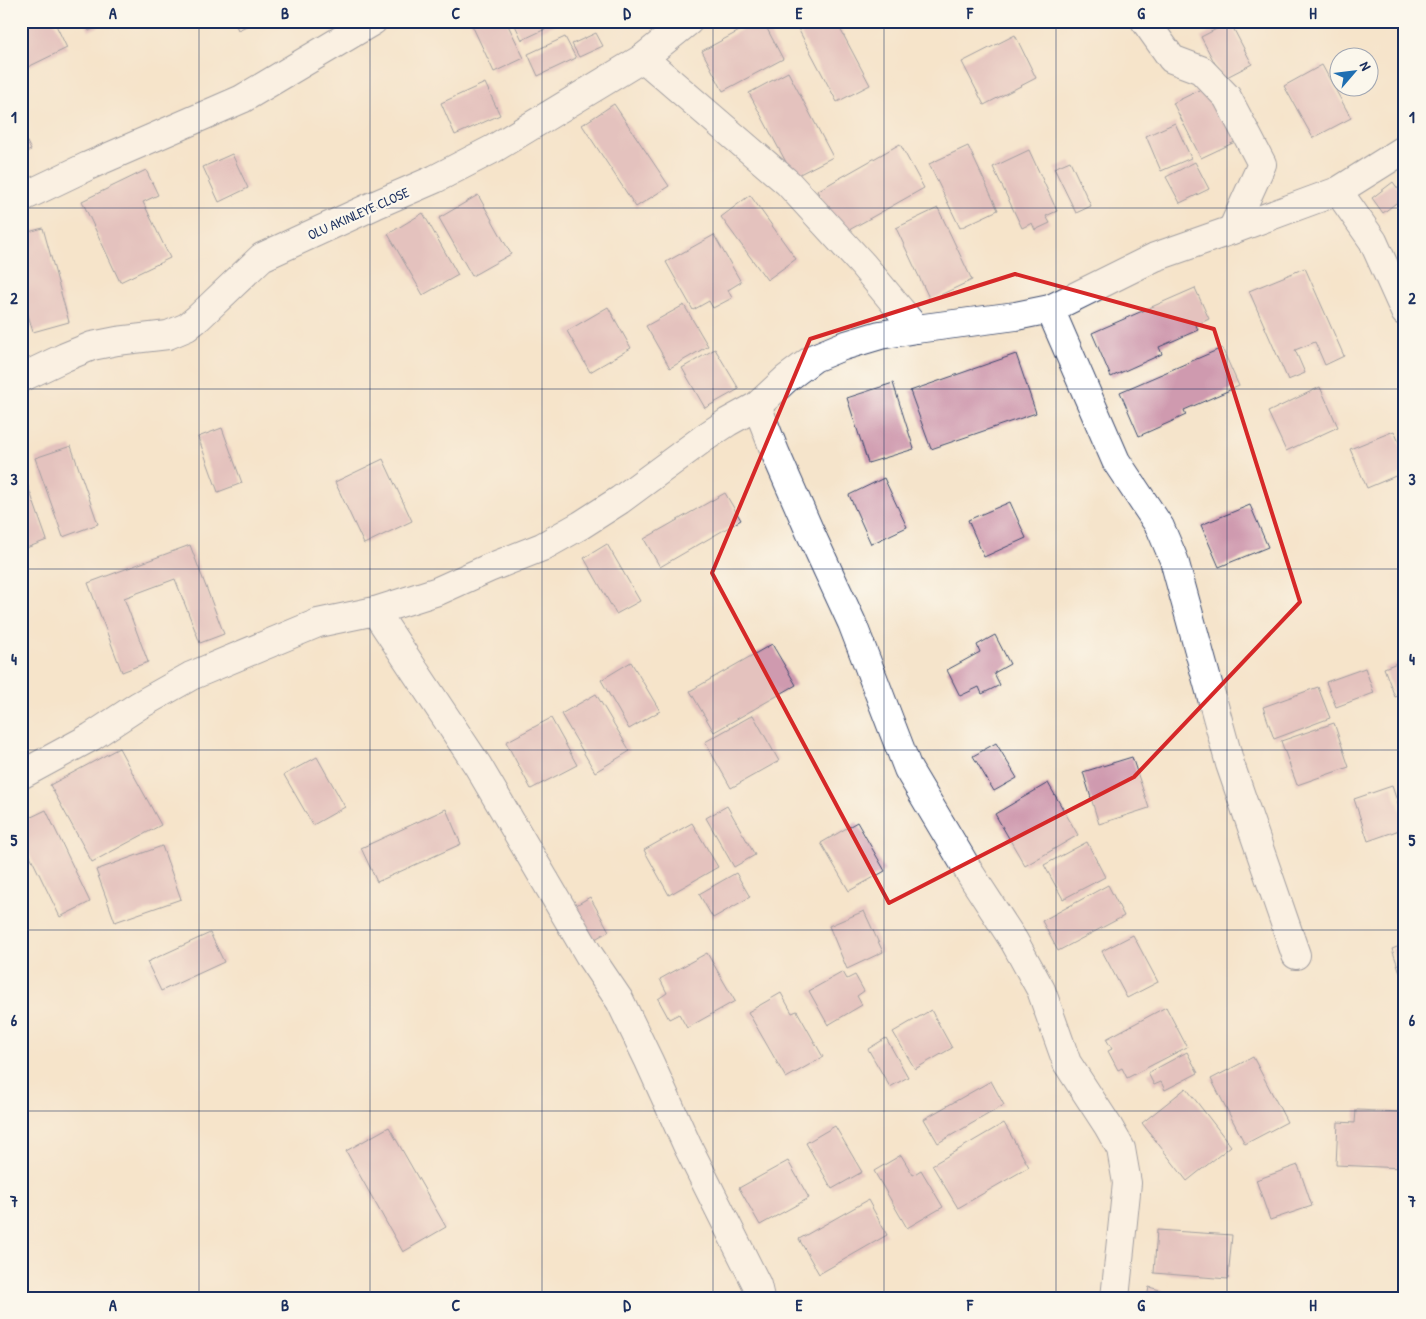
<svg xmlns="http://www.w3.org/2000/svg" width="1426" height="1319" viewBox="0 0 1426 1319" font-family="'Patrick Hand',sans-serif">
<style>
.building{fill:#cf9aaf}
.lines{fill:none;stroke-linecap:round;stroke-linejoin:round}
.minor-casing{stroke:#3c4a6e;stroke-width:30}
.minor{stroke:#fff;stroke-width:28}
.marked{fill:none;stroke:#d62828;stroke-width:4;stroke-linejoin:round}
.grid{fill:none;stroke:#1b2f5e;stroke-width:1;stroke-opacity:0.55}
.labels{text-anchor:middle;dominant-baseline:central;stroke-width:4.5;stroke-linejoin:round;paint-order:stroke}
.street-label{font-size:14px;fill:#1b2f5e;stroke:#fbf7ec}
.neatline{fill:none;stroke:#1b2f5e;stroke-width:2}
.grid-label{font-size:16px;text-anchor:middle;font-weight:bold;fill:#1b2f5e}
</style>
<rect width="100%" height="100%" fill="#fbf7ec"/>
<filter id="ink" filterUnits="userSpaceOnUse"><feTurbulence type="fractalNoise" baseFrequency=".02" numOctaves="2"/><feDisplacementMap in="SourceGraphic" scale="10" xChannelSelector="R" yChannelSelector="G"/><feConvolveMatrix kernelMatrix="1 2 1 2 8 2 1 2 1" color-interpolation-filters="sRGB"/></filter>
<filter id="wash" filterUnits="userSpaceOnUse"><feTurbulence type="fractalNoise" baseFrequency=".0096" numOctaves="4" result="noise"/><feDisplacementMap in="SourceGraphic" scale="20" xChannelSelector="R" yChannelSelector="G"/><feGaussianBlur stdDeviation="1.12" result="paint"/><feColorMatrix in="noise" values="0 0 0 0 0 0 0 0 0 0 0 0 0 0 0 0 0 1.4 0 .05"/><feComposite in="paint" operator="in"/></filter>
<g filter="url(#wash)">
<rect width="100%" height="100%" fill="#f5e4cb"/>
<g id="blocks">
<!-- building -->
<g class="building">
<polygon points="21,21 54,21 67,48 28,67 21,53"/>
<polygon points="84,21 110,21 89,31"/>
<polygon points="234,21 257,21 238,30"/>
<polygon points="470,21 506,21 524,58 494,72"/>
<polygon points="513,21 555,21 556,24 522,40"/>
<polygon points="758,21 763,21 783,59 723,91 702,51"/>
<polygon points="794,21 836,21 870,85 837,102"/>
<polygon points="1230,22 1252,64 1223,79 1201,37"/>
<polygon points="596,33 603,46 579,57 572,44"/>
<polygon points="1015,35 1036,78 984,105 962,62"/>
<polygon points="565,37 576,58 538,76 528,54"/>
<polygon points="1322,65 1351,118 1313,138 1284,86"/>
<polygon points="788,72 833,157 794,177 749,93"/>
<polygon points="485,83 500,115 455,135 441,103"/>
<polygon points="1210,85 1237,141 1201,158 1173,103"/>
<polygon points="614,104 669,186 636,207 582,125"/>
<polygon points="1175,123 1191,158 1161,171 1146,136"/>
<polygon points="21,130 31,150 21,154"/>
<polygon points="900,144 924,188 842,234 817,191"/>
<polygon points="968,146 998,210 960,228 929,164"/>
<polygon points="1029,150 1057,211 1046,216 1050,223 1035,230 1032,223 1022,228 993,167"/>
<polygon points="232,154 248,188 219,202 203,167"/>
<polygon points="1070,161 1091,206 1076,213 1054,168"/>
<polygon points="1195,162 1209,189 1180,203 1166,177"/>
<polygon points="146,170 158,195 143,202 170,258 120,282 82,201"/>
<polygon points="1393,182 1404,197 1383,213 1372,198"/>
<polygon points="478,195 511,254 472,276 439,218"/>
<polygon points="750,195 796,259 767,280 721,217"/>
<polygon points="938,208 972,280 930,300 896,228"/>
<polygon points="423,213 458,275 423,295 388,234"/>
<polygon points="43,228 69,322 33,332 21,291 21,234"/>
<polygon points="714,235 741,282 728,290 732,298 713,308 709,301 693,310 666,262"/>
<polygon points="1305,268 1344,356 1325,365 1315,342 1295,350 1305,373 1288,380 1249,291"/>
<polygon points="1195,288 1209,319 1196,325 1198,330 1159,347 1162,354 1111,377 1092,333"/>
<polygon points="684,305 708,346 670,368 646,326"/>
<polygon points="608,307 631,348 590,372 567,331"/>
<polygon points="1222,348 1239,386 1184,410 1186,415 1139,436 1120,392"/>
<polygon points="715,349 739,389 705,408 682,368"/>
<polygon points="1016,354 1036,413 931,449 910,391"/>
<polygon points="893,383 914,449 868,463 847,398"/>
<polygon points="1320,387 1338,427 1286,451 1268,412"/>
<polygon points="222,428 242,483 218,492 198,437"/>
<polygon points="1394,431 1405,456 1405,472 1367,488 1350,449"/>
<polygon points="71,446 98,524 63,537 35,458"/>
<polygon points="383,459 412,521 364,544 335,482"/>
<polygon points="24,475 47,540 21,550 21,476"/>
<polygon points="884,478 907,527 871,544 849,495"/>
<polygon points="725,493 741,520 660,567 644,539"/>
<polygon points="1010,502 1026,538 984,557 968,520"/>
<polygon points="1250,505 1268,547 1219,567 1201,525"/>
<polygon points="607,544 640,601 616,614 584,558"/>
<polygon points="190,545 224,634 200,643 175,579 124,598 148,662 122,672 88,583"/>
<polygon points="995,635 1010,664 994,673 1000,685 982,694 979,687 960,696 947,670 980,652 977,645"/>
<polygon points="772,644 796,685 714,732 690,691"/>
<polygon points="1405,660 1405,693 1395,697 1384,668"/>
<polygon points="631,662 660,711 629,729 601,680"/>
<polygon points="1365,668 1374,693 1336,707 1326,682"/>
<polygon points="1318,687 1330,718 1274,739 1263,707"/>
<polygon points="596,694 630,751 595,772 561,714"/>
<polygon points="753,715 779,761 731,788 705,742"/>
<polygon points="551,718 577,765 531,789 506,742"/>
<polygon points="1334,723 1349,767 1297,785 1281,741"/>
<polygon points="996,743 1017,778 994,791 973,756"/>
<polygon points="119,748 161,825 92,862 50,785"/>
<polygon points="317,757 345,807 313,825 284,775"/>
<polygon points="1132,757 1149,808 1099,824 1083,772"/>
<polygon points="1048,783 1078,835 1025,866 995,814"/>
<polygon points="1392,786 1405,825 1405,828 1368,841 1354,799"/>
<polygon points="727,806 755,855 734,867 706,818"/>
<polygon points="446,809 461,844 377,882 361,848"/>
<polygon points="46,810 90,902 60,917 21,837 21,822"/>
<polygon points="857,822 885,871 849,891 821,843"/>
<polygon points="692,823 718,867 669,895 644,850"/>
<polygon points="1087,842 1105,877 1063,899 1044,865"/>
<polygon points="162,846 181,899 115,922 96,870"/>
<polygon points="736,873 750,897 713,918 699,894"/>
<polygon points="1108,885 1124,916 1058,951 1042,921"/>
<polygon points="590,897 609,931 590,942 571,908"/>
<polygon points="864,911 883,952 847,969 829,926"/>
<polygon points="210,933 224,962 161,991 147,962"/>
<polygon points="1133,935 1158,982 1127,998 1102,951"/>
<polygon points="1405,944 1405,984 1404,984 1392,949"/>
<polygon points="707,953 735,1001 687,1028 679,1014 669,1019 658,999 667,993 660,979"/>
<polygon points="843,972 847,979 855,975 864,991 857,996 862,1005 828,1025 809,991"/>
<polygon points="781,993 792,1013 797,1011 823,1057 786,1078 748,1012"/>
<polygon points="1166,1007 1187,1047 1127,1078 1122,1068 1118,1070 1108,1051 1112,1049 1106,1039"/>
<polygon points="931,1010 952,1048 915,1069 893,1032"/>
<polygon points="886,1038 908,1077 890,1087 868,1049"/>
<polygon points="1187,1052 1198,1073 1165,1090 1161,1082 1154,1085 1148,1073"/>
<polygon points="1253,1057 1287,1122 1245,1144 1211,1079"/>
<polygon points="991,1081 1004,1105 938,1143 924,1119"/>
<polygon points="1186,1088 1231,1146 1187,1181 1142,1123"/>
<polygon points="1356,1110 1402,1112 1401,1125 1405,1125 1403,1168 1336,1165 1338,1122 1355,1123"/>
<polygon points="1004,1123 1029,1167 958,1208 932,1165"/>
<polygon points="835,1126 862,1172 832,1189 806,1143"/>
<polygon points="389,1127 446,1227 403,1252 346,1151"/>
<polygon points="901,1155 913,1175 921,1170 943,1207 907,1228 874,1171"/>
<polygon points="788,1161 809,1198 760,1225 739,1188"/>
<polygon points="1298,1165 1312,1206 1270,1220 1256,1180"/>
<polygon points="868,1200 887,1235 819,1274 799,1239"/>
<polygon points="1157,1230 1232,1235 1228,1279 1154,1273"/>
<polygon points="1149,1287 1174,1294 1173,1298 1147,1298"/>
<polygon points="902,1293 905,1298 893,1298"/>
</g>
</g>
</g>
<g filter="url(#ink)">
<use href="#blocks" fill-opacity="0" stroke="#3c4a6e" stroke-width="1"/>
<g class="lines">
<defs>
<g id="minor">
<polyline points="1145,21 1172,59 1201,70 1227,97 1262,164 1232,230"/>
<polyline points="643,58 788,183 863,265 916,329"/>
<polyline points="1338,191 1373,241 1405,312"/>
<polyline points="21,198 88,166 242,99 373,21"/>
<polyline points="1050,309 1116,461 1160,527 1174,560 1230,764 1296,955"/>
<polyline points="21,378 65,357 92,346 117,341 168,335 187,327 198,318 262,257 375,205 435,179 493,149 643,58 689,21"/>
<polyline points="757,406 775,452 810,532 852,623 908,769 971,875 1014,941 1041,990 1067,1063 1108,1126 1121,1149 1127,1183 1115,1298"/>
<polyline points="375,611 478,766 589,955 620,1001 649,1061 687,1145 757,1285 760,1298"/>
<polyline points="21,775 91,737 138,706 191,676 318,623 375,611 438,591 489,568 542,547 581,525 620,500 704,438 728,422 757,406 786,379 814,358 843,346 880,335 916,329 1016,316 1050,309 1155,257 1232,230 1338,191 1405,149"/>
</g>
</defs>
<!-- minor casing -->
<use href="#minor" class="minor-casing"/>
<!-- minor -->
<use href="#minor" class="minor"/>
</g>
</g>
<!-- marked area -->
<path d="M0 0H1426V1319H0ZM1015 274 1214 329 1300 602 1134 777 889 903 712 573 810 339Z" fill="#f5e4cb" fill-opacity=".55" fill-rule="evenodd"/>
<path class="marked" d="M1015 274 1214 329 1300 602 1134 777 889 903 712 573 810 339Z"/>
<!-- grid -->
<path class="grid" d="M199 21V1298M370 21V1298M542 21V1298M713 21V1298M884 21V1298M1056 21V1298M1227 21V1298M21 208H1405M21 389H1405M21 569H1405M21 750H1405M21 930H1405M21 1111H1405"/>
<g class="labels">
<!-- street labels -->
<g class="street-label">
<text transform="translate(358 213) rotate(-24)">OLU AKINLEYE CLOSE</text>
</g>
</g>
<!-- margin -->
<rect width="1426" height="1319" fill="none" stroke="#fbf7ec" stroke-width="55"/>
<!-- north arrow -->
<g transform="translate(1354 72) rotate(62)"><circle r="24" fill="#fbf7ec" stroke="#a1a7b3"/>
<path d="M0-4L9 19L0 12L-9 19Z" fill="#1f6fb2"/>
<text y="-8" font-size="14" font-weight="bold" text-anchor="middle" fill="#1b2f5e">N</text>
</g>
<rect x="28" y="28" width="1370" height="1264" class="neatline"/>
<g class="grid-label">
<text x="113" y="19">A</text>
<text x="285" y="19">B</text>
<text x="456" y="19">C</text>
<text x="627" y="19">D</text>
<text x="799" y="19">E</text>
<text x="970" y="19">F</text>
<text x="1141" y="19">G</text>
<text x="1313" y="19">H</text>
<text x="14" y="123">1</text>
<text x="1412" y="123">1</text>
<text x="14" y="304">2</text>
<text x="1412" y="304">2</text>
<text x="14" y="485">3</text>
<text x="1412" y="485">3</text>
<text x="14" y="665">4</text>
<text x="1412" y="665">4</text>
<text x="14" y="846">5</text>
<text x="1412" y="846">5</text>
<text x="14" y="1026">6</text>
<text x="1412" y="1026">6</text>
<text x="14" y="1207">7</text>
<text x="1412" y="1207">7</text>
<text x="113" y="1311">A</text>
<text x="285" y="1311">B</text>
<text x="456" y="1311">C</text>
<text x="627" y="1311">D</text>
<text x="799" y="1311">E</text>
<text x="970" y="1311">F</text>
<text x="1141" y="1311">G</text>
<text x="1313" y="1311">H</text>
</g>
</svg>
